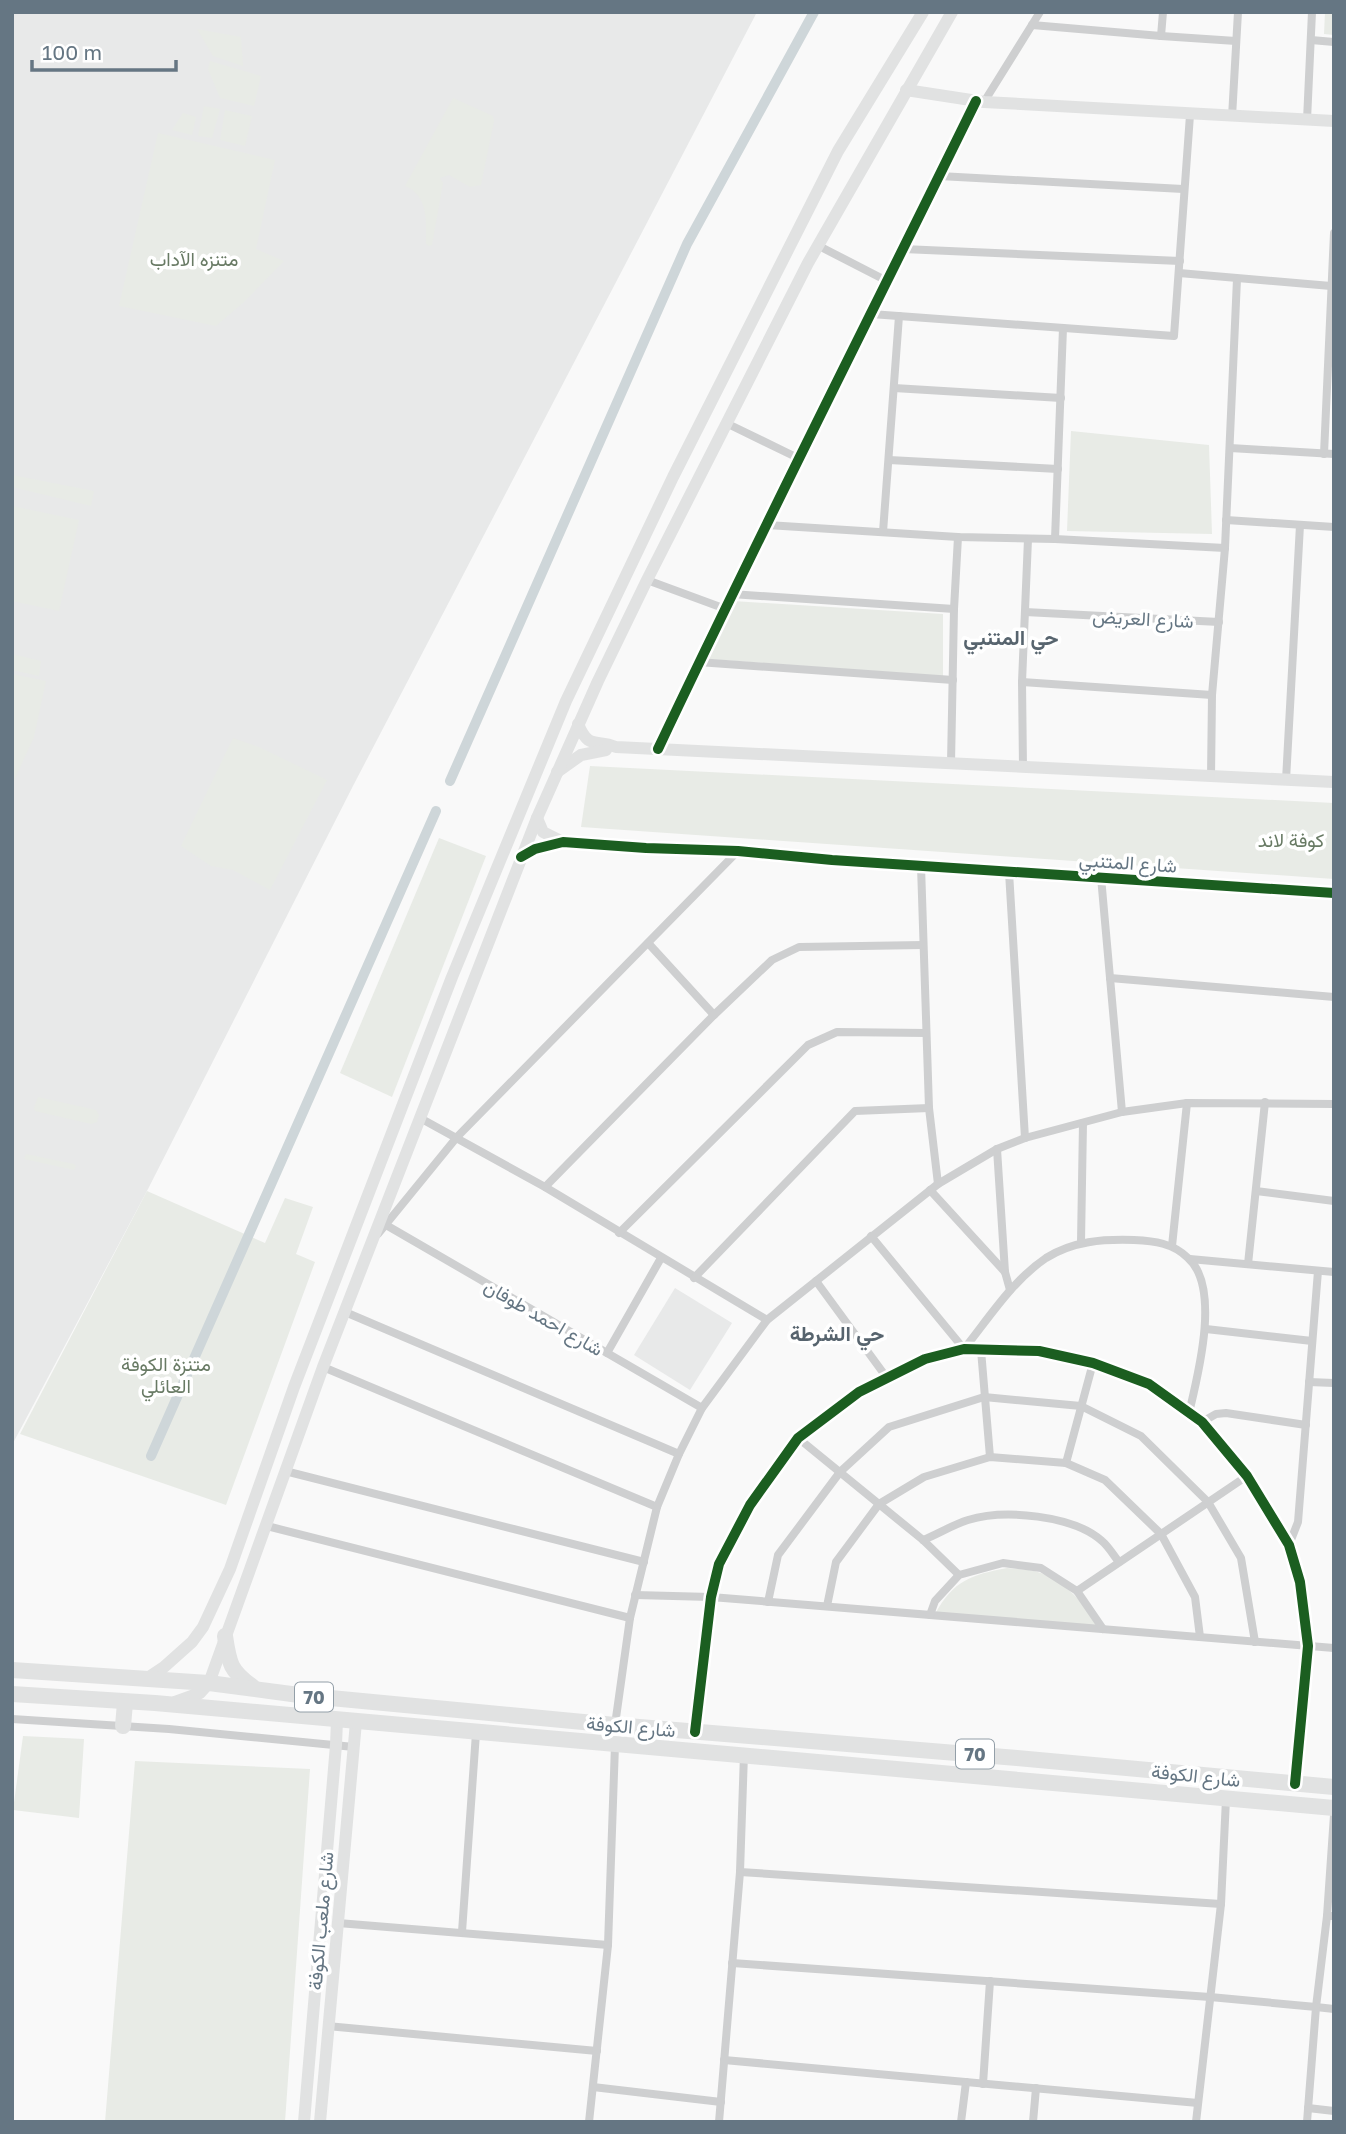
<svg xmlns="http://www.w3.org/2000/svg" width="1346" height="2134" viewBox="0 0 1346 2134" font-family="'Golos Text',Vazirmatn,sans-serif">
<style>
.built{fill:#e8e9e9}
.green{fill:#e8ebe6}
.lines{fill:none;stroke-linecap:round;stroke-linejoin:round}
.canal{stroke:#ced6d9;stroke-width:10}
.street{stroke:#cecfd0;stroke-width:8}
.secondary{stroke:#e1e2e2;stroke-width:12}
.primary{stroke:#e1e2e2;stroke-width:12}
.highway{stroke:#e1e2e2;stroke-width:16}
.cycleway-casing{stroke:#fff;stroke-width:15}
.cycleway{stroke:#1b5e20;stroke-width:10}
.labels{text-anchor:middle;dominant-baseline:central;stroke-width:7;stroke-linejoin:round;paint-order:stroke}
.shield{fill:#fff;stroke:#939fa8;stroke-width:2}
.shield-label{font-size:18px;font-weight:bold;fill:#657683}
.park-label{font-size:19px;fill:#687a64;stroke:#fff}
.street-label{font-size:19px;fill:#657683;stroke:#fff}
.neighbourhood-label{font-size:21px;font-weight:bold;fill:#57646e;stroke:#fff}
</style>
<rect width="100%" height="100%" fill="#f9f9f9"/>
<!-- built -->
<g class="built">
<polygon points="12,12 757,12 354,784 147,1191 12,1445"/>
<polygon points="675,1288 732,1323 690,1390 634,1355"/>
</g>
<!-- green -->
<g class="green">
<polygon points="1325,12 1334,12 1334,35 1324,34"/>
<polygon points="197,29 241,37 243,66 213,56"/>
<polygon points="210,61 261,76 254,106 220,98 208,69"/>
<path d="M453 98 493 116 494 121 481 185 470 187 449 175 440 178 443 183 432 245 429 246 426 244C426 223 429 195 405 186Z"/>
<polygon points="204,106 220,109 212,138 198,136"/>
<polygon points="225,110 252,116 245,146 220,140"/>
<polygon points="183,113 196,117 192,135 172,130"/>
<polygon points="158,133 275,160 256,249 284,261 244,302 216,326 119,306"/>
<polygon points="1071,431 1209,445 1212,534 1067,531"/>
<polygon points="12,475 94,491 91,506 12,487"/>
<polygon points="12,506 79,520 59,611 12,601"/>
<polygon points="733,601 943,614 943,676 707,659"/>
<polygon points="12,654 41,661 39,676 12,670"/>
<polygon points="12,674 46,681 34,737 12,785"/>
<polygon points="233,738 259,747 327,780 270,890 233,870 211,866 181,846"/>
<polygon points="590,766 1334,803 1334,879 581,827"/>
<polygon points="439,838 486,856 392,1097 340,1073"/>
<polygon points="38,1097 96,1110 99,1115 97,1122 91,1124 35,1111 34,1108"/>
<polygon points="26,1154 74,1164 76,1166 74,1170 24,1159"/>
<polygon points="147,1191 265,1243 285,1198 313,1207 296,1254 315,1262 226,1505 20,1434"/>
<path d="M1007 1568C1017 1569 1031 1569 1041 1573 1065 1583 1086 1603 1097 1627L935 1614C954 1580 971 1575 1007 1568Z"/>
<polygon points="23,1736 84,1739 79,1818 13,1810"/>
<polygon points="135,1761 310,1769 285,2122 105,2122"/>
</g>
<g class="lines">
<!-- canal -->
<g class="canal">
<polyline points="450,781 687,244 814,12"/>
<polyline points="151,1456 436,811"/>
</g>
<!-- street -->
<g class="street">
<polyline points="1032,25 1161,36 1236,41"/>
<polyline points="1161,36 1163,12"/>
<polyline points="1311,40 1334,42"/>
<polyline points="984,102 1040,12"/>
<polyline points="1232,117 1238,12"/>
<polyline points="1307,120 1312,12"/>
<polyline points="939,176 1183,189"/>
<polyline points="817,245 887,281"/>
<polyline points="903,249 1180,261"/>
<polyline points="1179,273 1331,286"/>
<polyline points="871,314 1174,336 1190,115"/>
<polyline points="894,388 1061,398"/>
<polyline points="726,423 800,459"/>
<polyline points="1230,448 1334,454"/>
<polyline points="1324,454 1334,233"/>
<polyline points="889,460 1058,469"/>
<polyline points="1226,520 1334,527"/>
<polyline points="767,525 958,537 1055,539 1225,548"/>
<polyline points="883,532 899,316"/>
<polyline points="1055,539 1063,328"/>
<polyline points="647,580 723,608"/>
<polyline points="731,594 954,609"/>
<polyline points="1025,612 1219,622"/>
<polyline points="698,662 953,680"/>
<polyline points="1022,682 1212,695"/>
<path d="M658 749C761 531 870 317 976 101"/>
<polyline points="951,763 954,609 958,537"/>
<polyline points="1023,768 1022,682 1028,539"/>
<polyline points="1211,777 1212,695 1225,548 1237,279"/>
<polyline points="1286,780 1300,525"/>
<polyline points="921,866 929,1108 938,1184"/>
<polyline points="1009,872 1025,1138"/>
<polyline points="1101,877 1122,1112"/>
<polyline points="649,944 714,1015"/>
<polyline points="1110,978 1334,997"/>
<polyline points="420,1118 545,1187 767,1320"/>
<polyline points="997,1149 1005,1272"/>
<polyline points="545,1187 714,1015 772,960 799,947 923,945"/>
<polyline points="930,1190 1005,1272 1010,1290"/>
<polyline points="1256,1191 1334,1201"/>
<polyline points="386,1225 702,1408"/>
<polyline points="619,1233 808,1045 837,1032 926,1033"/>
<polyline points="378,1234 457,1137 738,851"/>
<path d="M871 1236 964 1349C989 1318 1012 1281 1046 1258 1073 1241 1103 1239 1134 1240 1154 1241 1173 1243 1188 1258 1221 1287 1198 1375 1189 1413"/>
<polyline points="1081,1242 1083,1123"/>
<polyline points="1172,1246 1187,1103"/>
<polyline points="1190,1259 1334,1272"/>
<polyline points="1248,1264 1265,1102"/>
<polyline points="694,1278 855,1111 929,1108"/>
<polyline points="816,1281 887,1378"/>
<polyline points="345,1312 679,1454"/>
<polyline points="1206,1329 1312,1341"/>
<polyline points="981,1350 990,1457"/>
<polyline points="607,1353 661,1258"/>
<polyline points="323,1367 657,1507"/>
<polyline points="1309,1382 1334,1383"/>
<polyline points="1202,1422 1216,1414 1226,1413 1306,1425"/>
<polyline points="798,1438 923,1540 959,1575"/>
<polyline points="1066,1463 1093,1363"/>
<polyline points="285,1471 644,1562"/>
<polyline points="267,1526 630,1618"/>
<path d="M923 1540C938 1534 952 1525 968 1520 1004 1509 1073 1515 1102 1541 1109 1547 1114 1556 1119 1562"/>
<polyline points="1289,1545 1298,1522 1318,1271"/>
<polyline points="1077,1591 1247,1476"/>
<polyline points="635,1595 711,1597 1334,1648"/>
<polyline points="768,1602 778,1555 840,1472 889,1427 984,1397 1081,1406 1141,1436 1208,1502 1241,1558 1255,1642"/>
<polyline points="827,1606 836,1562 879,1504 924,1477 990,1457 1066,1463 1105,1480 1161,1534 1195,1597 1200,1637"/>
<polyline points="930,1615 935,1601 959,1575 1003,1563 1041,1568 1077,1591 1103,1629"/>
<polyline points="12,1719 169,1729 354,1747"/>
<polyline points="615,1725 630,1618 657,1507 679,1454 702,1408 767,1320 938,1184 997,1149 1025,1138 1122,1112 1187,1103 1334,1104"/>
<polyline points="695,1732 711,1597 719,1564 750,1505 798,1438 859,1392 925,1359 964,1349 1039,1351 1093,1363 1149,1384 1202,1422 1247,1476 1289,1545 1300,1582 1308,1646 1295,1784"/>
<polyline points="1334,1815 1327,1916 1334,1916"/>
<polyline points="740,1872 1221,1904"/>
<polyline points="1327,1916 1316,2007 1334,2009"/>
<polyline points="338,1923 608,1945"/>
<polyline points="462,1932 476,1733"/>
<polyline points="732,1963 1210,1997 1316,2007 1307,2122"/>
<polyline points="327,2026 597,2051"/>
<polyline points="724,2060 1198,2103"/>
<polyline points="983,2084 990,1981"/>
<polyline points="593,2087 721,2102"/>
<polyline points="1308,2108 1334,2111"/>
<polyline points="589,2122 608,1945 615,1745"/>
<polyline points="719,2122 740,1872 744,1754"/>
<polyline points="961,2122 966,2082"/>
<polyline points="1033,2122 1036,2088"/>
<polyline points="1196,2122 1221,1904 1226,1799"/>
</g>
<!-- secondary -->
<g class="secondary">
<polyline points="906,90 984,102 1334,121"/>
<path d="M578 724C589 750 595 739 616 747L1334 782"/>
<polyline points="557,772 581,755 606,750"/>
<polyline points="537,818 543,832 563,842"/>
<polyline points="521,857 535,849 563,842 646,848 738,851 832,860 1334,893"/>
<polyline points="146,1679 164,1667 192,1642 203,1627 230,1569 294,1387 452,977 566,701 673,477 838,151 923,12"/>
<polyline points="175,1702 200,1693 209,1683 323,1367 537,818 598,681 647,580 808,263 952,12"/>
</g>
<!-- primary -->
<g class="primary">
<polyline points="304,2122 336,1745 337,1720"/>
<polyline points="320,2122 356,1722"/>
</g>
<!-- highway -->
<g class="highway">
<path d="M225 1636C229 1663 230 1671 253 1687"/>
<polyline points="12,1670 209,1683 299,1695 615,1725 1017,1758 1334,1787"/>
<polyline points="12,1694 155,1703 1334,1808"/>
<polyline points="123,1726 125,1703"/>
</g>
<defs>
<g id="cycleway">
<path d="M658 749C761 531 870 317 976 101"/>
<polyline points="521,857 535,849 563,842 646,848 738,851 832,860 1334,893"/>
<polyline points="695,1732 711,1597 719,1564 750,1505 798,1438 859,1392 925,1359 964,1349 1039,1351 1093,1363 1149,1384 1202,1422 1247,1476 1289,1545 1300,1582 1308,1646 1295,1784"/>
</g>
</defs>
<!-- cycleway casing -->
<use href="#cycleway" class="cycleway-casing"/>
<!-- cycleway -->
<use href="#cycleway" class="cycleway"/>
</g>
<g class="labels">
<!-- shield labels -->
<g class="shield">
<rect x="295" y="1682.5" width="38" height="29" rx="5"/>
<rect x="956" y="1739.5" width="38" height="29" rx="5"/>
</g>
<g class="shield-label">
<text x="314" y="1697">70</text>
<text x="975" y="1754">70</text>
</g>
<!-- park labels -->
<g class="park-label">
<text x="194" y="258">متنزه الآداب</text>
<text x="1291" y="839">كوفة لاند</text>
<text x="166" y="1363">متنزة الكوفة<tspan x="166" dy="22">العائلي</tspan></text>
</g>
<!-- street labels -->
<g class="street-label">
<text transform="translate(1143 618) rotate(3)">شارع العريض</text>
<text transform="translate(1128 862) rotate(4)">شارع المتنبي</text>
<text transform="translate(544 1317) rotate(30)">شارع احمد طوفان</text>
<text transform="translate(631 1726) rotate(5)">شارع الكوفة</text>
<text transform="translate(1196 1775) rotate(6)">شارع الكوفة</text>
<text transform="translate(320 1921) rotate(-85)">شارع ملعب الكوفة</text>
</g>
<!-- neighbourhood labels -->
<g class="neighbourhood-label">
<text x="1011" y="637">حي المتنبي</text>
<text x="837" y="1333">حي الشرطة</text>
</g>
</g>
<!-- border -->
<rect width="1346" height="2134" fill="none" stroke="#657683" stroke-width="28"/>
<!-- scale -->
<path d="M32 60v10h144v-10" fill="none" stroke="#657683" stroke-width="3.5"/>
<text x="42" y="60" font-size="21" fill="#657683" stroke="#ffffff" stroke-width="5" paint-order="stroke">100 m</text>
</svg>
